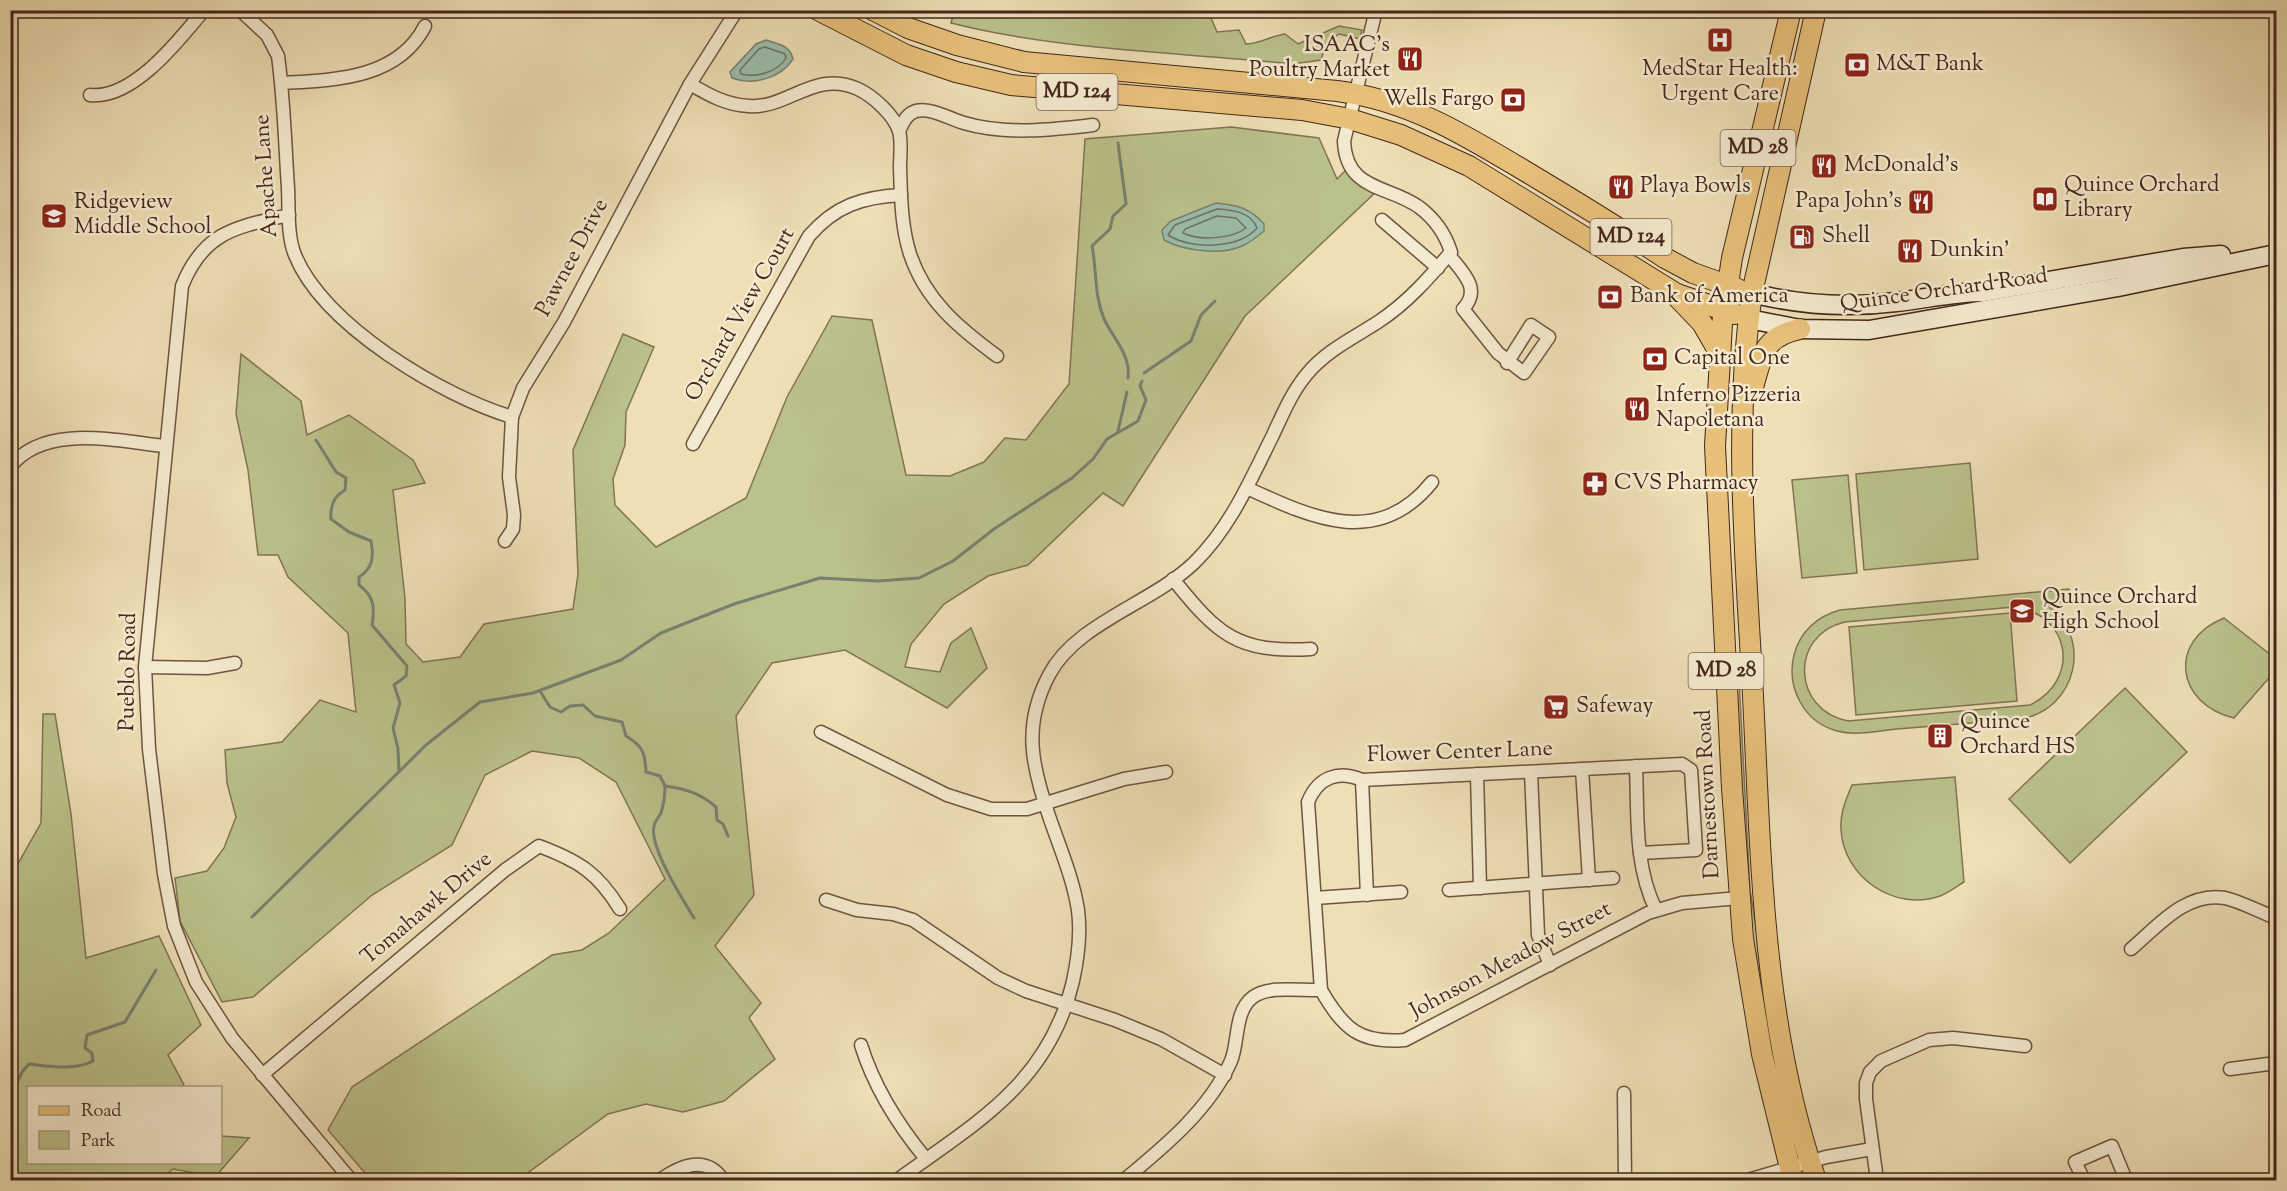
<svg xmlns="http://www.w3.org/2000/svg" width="2287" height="1191" viewBox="0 0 2287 1191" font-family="'Sorts Mill Goudy',serif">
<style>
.green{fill:#bbc18b;stroke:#807453;stroke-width:1.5;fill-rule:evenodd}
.water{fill:#9abdaa;stroke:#788171;stroke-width:1.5}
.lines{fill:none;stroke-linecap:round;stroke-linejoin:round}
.shore{stroke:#6f7262;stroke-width:1.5}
.stream{stroke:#788171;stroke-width:3}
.street-casing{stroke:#6e5442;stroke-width:15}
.secondary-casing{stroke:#44261b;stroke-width:21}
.primary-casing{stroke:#44261b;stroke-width:22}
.street{stroke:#f4eacf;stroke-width:12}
.secondary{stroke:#f4eacf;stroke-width:18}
.primary{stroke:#e7c07a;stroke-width:20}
.labels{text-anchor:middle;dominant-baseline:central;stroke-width:5;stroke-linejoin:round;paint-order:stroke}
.shield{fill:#f4eacf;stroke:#796151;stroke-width:1.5}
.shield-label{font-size:21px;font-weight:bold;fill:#44261b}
.poi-label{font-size:22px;fill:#44261b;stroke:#f4eacf;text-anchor:start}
.street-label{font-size:22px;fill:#44261b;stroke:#f4eacf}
</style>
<rect width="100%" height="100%" fill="#eedfb5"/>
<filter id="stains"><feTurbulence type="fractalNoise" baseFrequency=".00333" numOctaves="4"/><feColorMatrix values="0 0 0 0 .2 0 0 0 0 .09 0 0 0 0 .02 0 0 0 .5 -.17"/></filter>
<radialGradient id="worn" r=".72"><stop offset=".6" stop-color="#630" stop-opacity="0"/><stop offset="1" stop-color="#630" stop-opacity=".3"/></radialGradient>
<!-- green -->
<g class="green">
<path d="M1075 10 1082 13 1089 10 1208 11 1217 32 1239 30 1246 44C1259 44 1271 36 1285 34L1298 44 1339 26 1362 30 1360 39 1339 34 1326 44 1321 60 1293 64C1179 52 1062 51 951 23L954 11Z"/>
<polygon points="1231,127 1319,138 1337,179 1349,167 1379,189 1245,316 1123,506 1103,493 1028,565 988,576 944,604 911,644 905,667 940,672 951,643 971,628 987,668 947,708 845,650 772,663 736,716 754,895 715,946 761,1003 749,1018 775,1059 724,1101 683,1112 646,1104 608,1114 518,1180 371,1180 328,1130 352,1087 552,955 582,950 609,933 665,879 616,782 579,758 532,751 485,775 452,845 372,895 253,997 222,1002 180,921 175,878 207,871 224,848 236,817 227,783 225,750 282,742 320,700 356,712 348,633 288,577 278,555 258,555 248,470 236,414 241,354 301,401 307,435 349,415 413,460 425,483 393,490 405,598 406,644 423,662 460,657 484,624 573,609 578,574 573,450 623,334 654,347 626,412 625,445 613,479 615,505 656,547 746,498 787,397 832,316 872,320 906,475 950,476 984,462 1005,438 1026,440 1069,384 1085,139"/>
<polygon points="1970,463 1978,559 1864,570 1856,474"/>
<polygon points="1848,475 1857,573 1802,578 1792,480"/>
<path d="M2069 589 2071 601 2046 604C2094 637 2077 709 2021 719 1979 722 1938 726 1897 729 1878 731 1856 736 1837 731 1804 722 1786 688 1794 655 1800 631 1818 616 1840 610ZM2014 607C2071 614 2081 680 2030 705L1848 721C1792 710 1789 635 1845 622Z"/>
<polygon points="2010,613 2017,701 1856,715 1849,627"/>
<path d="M2224 618 2276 659V670L2234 718C2176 704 2167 641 2224 618Z"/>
<polygon points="1734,649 1738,660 1750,890 1776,1050 1772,1051 1759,994 1745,874"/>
<polygon points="2125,688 2187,752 2070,863 2009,799"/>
<polygon points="43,714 55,714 71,814 86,958 159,936 201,1025 168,1055 184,1085 180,1087 28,1088 28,1162 220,1162 221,1136 249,1138 215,1177 173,1169 160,1180 11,1180 11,876 41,823"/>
<path d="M1955 777 1964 882C1956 887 1948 893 1940 896 1894 912 1843 877 1841 829 1840 813 1846 799 1852 785Z"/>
</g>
<!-- water -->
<g class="water">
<path d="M766 40C778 44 790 45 793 59 781 78 753 86 732 78L730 72 756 44Z"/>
<path d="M1216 203C1237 205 1250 208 1264 224V231C1258 236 1251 242 1244 245 1223 256 1184 251 1164 240L1162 230 1171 221Z"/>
</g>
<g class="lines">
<!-- shore -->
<g class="shore">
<path d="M765 47 785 54 786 58C778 72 756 78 741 74L740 70 759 49Z"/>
<path d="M1217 209C1233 210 1251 212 1257 228 1239 249 1191 250 1168 235L1175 225Z"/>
<path d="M1217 216 1236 218 1246 228C1232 239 1199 241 1183 233L1185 229Z"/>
</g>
<!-- stream -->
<g class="stream">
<path d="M1118 143 1126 204 1113 216 1110 229 1092 246C1097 271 1094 295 1104 319 1113 338 1131 355 1128 378"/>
<polyline points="1144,373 1191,341 1201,315 1215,301"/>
<polyline points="1118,431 1127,392"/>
<path d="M316 440 336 472 346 478 345 490C334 496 330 507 331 519L349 532 371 541C374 557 373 568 359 577V585C374 596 375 607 372 625L407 666 406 676 394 685 400 703 393 728 398 749 399 771"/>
<path d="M540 691 550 707 561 712 570 706 583 705 595 716 622 722 626 736C643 746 645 753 646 772L660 776 665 786C686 789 700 793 716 807L717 820 723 824 728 836"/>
<path d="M665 786C665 795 664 804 661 813 659 817 655 821 654 826 649 847 683 900 694 918"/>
<polyline points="252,917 426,745 480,702 533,693 621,660 661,633 734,604 820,578 878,581 919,578 953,561 994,529 1072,478 1093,459 1107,439 1138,421 1146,400 1140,386 1142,381"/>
<path d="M10 1099 22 1072 29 1064C48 1066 74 1071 93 1061L92 1053 85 1048 87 1035 125 1022 156 970"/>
</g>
<defs>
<g id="street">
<path d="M240 10 267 35 278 56C284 100 285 144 288 188 289 208 287 236 295 255 323 325 442 396 512 417"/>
<path d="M282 83C335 80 398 79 425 26"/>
<path d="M690 84C709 95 726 105 749 106 788 109 815 69 858 89 873 96 894 115 899 131 902 141 900 157 900 167 901 196 901 226 910 254 925 300 959 328 997 356"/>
<path d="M90 95C133 100 179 40 204 10"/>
<path d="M899 131C903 123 906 114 916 111 930 107 950 119 964 123 1004 135 1052 130 1093 125"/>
<path d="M289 215C237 227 204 231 182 286L145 667 149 749 164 874 174 926 196 982 232 1038 351 1180"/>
<polyline points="1382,220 1438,268"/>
<path d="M1449 255C1463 273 1482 289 1463 309L1498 353 1524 373 1549 337 1531 325 1507 363"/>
<path d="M693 444 809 236C835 206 862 197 901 195"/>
<path d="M10 467C44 423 117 441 164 446"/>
<path d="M1247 488C1312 518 1378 549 1432 482"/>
<polyline points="505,541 513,529 514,515 509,477 512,417 523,388 564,322 690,84 737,10"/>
<path d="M1173 579C1218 635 1237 653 1311 649"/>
<polyline points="145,667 207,668 235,663"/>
<polyline points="821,732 947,795 991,809 1027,809 1124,779 1166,772"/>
<path d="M1636 766C1638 815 1634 865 1656 910"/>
<polyline points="1582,769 1589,880"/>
<polyline points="1531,772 1538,935 1550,965"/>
<polyline points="1477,774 1480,888"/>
<polyline points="1362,780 1367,895"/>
<path d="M1640 853 1696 850 1691 770 1682 764 1362 780C1338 770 1318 777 1308 802L1321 990C1343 1028 1359 1044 1405 1040L1648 913 1682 903 1739 898"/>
<polyline points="1449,890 1613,878"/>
<polyline points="1315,898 1401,892"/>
<polyline points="826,900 857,910 893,914 913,920 998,978 1026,991 1115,1020 1161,1039 1225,1075"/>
<path d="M2131 949C2157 927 2186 891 2225 898 2242 902 2260 912 2276 918"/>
<path d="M861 1045C874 1087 898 1125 926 1159"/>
<polyline points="2230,1069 2276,1063"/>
<path d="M262 1075 505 870 539 846C579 861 598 873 620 909"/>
<polyline points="1624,1093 1625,1180"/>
<path d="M660 1180C680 1166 706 1154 723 1180"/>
<path d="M897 1180C976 1123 1049 1083 1073 981 1078 958 1081 933 1078 910 1073 878 1060 848 1050 819 1032 767 1022 726 1049 675 1076 623 1151 604 1194 563 1230 528 1250 481 1272 437 1282 416 1291 393 1307 374 1326 351 1353 338 1378 322 1407 303 1429 278 1451 252 1445 233 1435 219 1419 207 1388 185 1346 191 1344 141L1376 10"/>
<path d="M1124 1180C1164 1147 1210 1109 1231 1061 1239 1042 1234 1011 1253 997 1269 985 1302 991 1321 990"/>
<polyline points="1748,1180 1826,1157 1872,1149"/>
<polyline points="1877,1180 1866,1099 1866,1083 1870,1072 1881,1061 1929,1040 1953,1038 2025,1046"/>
<polyline points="2084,1180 2075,1162 2112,1146 2126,1180"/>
</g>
<g id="secondary">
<path d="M1752 293C1799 305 1848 308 1896 302 1925 299 1954 292 1984 292L2183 258 2221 255"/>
<polyline points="1749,319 1800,329 1869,330 2118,287 2276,254"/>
</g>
<g id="primary">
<polyline points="818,10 906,55 956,72 1011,85 1302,110 1350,119 1401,135 1469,166 1677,294 1735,314"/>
<path d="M873 10 908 28 957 45 1024 62 1337 91C1408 100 1465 135 1525 171 1572 199 1619 228 1665 258L1693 273 1738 289"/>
<polyline points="1791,10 1732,258 1722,324 1715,446 1732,788 1743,939 1762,1054 1793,1180"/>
<path d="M1816 10 1752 293C1733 428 1746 561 1753 696 1761 858 1762 1025 1816 1180"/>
<polyline points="1679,299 1702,323 1720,354"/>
<path d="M1752 391C1762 358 1761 337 1800 329"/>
</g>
</defs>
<!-- street casing -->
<use href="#street" class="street-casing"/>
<!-- secondary casing -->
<use href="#secondary" class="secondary-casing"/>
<!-- primary casing -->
<use href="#primary" class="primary-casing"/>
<!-- street -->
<use href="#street" class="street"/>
<!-- secondary -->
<use href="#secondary" class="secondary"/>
<!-- primary -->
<use href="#primary" class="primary"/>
</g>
<!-- icons -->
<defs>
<symbol id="hospital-square" viewBox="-11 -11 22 22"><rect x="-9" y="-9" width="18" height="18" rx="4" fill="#8f2418" stroke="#f4eacf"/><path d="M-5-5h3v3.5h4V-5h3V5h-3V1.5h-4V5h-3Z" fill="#fff"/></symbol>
<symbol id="restaurant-square" viewBox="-11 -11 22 22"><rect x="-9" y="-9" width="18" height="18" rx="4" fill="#8f2418" stroke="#f4eacf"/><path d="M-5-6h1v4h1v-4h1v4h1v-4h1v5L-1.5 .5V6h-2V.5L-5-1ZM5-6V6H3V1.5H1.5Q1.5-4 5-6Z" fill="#fff"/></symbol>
<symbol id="bank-square" viewBox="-11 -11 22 22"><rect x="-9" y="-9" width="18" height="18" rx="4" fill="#8f2418" stroke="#f4eacf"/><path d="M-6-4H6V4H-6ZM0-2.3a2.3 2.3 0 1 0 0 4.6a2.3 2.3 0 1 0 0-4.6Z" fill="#fff"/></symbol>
<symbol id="library-square" viewBox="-11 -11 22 22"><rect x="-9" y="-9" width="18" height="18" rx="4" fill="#8f2418" stroke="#f4eacf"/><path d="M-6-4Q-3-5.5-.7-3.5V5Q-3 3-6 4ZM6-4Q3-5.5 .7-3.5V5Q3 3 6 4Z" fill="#fff"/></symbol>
<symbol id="school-square" viewBox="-11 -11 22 22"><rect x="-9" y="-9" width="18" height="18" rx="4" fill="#8f2418" stroke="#f4eacf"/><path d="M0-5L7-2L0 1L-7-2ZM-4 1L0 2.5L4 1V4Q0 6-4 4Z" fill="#fff"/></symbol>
<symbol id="fuel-square" viewBox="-11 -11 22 22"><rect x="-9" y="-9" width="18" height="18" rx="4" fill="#8f2418" stroke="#f4eacf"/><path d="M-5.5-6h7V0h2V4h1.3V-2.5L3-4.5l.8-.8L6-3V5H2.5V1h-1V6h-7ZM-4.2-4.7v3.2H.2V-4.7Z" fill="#fff"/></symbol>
<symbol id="pharmacy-square" viewBox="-11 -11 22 22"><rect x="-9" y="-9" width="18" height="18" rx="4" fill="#8f2418" stroke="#f4eacf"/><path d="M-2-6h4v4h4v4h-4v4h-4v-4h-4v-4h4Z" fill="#fff"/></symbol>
<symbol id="supermarket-square" viewBox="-11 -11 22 22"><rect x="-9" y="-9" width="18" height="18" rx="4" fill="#8f2418" stroke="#f4eacf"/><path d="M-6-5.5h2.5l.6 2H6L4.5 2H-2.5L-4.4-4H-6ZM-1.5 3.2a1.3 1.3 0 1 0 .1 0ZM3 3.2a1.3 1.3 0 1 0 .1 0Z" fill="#fff"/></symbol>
<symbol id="building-square" viewBox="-11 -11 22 22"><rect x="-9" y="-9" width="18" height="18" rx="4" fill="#8f2418" stroke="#f4eacf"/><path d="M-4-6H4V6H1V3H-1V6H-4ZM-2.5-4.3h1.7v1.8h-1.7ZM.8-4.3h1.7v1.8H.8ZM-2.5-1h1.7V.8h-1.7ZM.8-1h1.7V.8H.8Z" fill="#fff"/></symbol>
</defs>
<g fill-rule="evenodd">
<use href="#hospital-square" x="1705" y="25" width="30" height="30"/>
<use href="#restaurant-square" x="1395" y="44" width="30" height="30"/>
<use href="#bank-square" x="1842" y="50" width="30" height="30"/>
<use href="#bank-square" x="1498" y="85" width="30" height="30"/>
<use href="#restaurant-square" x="1809" y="151" width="30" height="30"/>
<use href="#restaurant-square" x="1606" y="172" width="30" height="30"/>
<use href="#library-square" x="2030" y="184" width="30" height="30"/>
<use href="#restaurant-square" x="1906" y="187" width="30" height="30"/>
<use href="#school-square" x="39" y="201" width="30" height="30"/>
<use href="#fuel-square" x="1787" y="222" width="30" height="30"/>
<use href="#restaurant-square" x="1895" y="236" width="30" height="30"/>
<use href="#bank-square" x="1595" y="282" width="30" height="30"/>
<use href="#bank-square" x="1640" y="344" width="30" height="30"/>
<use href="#restaurant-square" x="1622" y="394" width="30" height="30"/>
<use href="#pharmacy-square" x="1580" y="469" width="30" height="30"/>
<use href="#school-square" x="2007" y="596" width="30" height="30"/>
<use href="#supermarket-square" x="1541" y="692" width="30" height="30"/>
<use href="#building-square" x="1925" y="721" width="30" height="30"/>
</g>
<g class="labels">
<!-- shield labels -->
<g class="shield">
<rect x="1036.5" y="74" width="81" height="36" rx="4.5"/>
<rect x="1720.5" y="130" width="75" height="36" rx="4.5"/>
<rect x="1590.5" y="219" width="81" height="36" rx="4.5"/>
<rect x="1688.5" y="653" width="75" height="36" rx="4.5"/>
</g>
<g class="shield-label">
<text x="1077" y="92">MD 124</text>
<text x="1758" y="148">MD 28</text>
<text x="1631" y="237">MD 124</text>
<text x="1726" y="671">MD 28</text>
</g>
<!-- poi labels -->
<g class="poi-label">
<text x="1390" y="46" text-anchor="end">ISAAC's<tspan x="1390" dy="25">Poultry Market</tspan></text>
<text x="1876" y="65">M&amp;T Bank</text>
<text x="1720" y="70" text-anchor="middle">MedStar Health:<tspan x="1720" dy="25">Urgent Care</tspan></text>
<text x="1494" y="100" text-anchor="end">Wells Fargo</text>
<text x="1844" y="166">McDonald's</text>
<text x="2064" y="186">Quince Orchard<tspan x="2064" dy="25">Library</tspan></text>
<text x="1640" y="187">Playa Bowls</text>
<text x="1902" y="202" text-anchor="end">Papa John's</text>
<text x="74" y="203">Ridgeview<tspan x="74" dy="25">Middle School</tspan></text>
<text x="1822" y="237">Shell</text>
<text x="1930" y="251">Dunkin'</text>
<text x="1630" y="297">Bank of America</text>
<text x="1674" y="359">Capital One</text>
<text x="1656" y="396">Inferno Pizzeria<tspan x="1656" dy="25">Napoletana</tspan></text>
<text x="1614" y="484">CVS Pharmacy</text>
<text x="2042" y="598">Quince Orchard<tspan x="2042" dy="25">High School</tspan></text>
<text x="1576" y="707">Safeway</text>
<text x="1960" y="723">Quince<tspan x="1960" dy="25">Orchard HS</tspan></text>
</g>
<!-- street labels -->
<g class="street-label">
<text transform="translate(267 176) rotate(-94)">Apache Lane</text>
<text transform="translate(573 258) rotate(-62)">Pawnee Drive</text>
<text transform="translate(1944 291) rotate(-8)">Quince Orchard Road</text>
<text transform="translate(741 315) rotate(-60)">Orchard View Court</text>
<text transform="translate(129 672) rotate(-89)">Pueblo Road</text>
<text transform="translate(1460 753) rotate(-2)">Flower Center Lane</text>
<text transform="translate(1709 794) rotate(-93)">Darnestown Road</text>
<text transform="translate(427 909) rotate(-40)">Tomahawk Drive</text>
<text transform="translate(1511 961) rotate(-28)">Johnson Meadow Street</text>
</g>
</g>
<!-- margin -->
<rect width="2287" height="1191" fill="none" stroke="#eedfb5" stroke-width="36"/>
<rect x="12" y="12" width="2263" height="1167" fill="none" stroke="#44261b" stroke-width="3"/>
<rect x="18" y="18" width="2251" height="1155" fill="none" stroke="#44261b" stroke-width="1.5"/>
<!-- legend -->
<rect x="27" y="1086" width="195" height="78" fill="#f4eacf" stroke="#ae9c87" stroke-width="1.5"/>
<rect x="39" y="1106" width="30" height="9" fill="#e7c07a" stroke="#ae9c87" stroke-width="1.5"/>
<text x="81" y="1116" font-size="18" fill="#44261b">Road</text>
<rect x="39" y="1131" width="30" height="18" fill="#bbc18b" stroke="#ae9c87" stroke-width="1.5"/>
<text x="81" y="1146" font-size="18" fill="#44261b">Park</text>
<rect width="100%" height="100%" filter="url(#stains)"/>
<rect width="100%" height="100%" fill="url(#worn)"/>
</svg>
